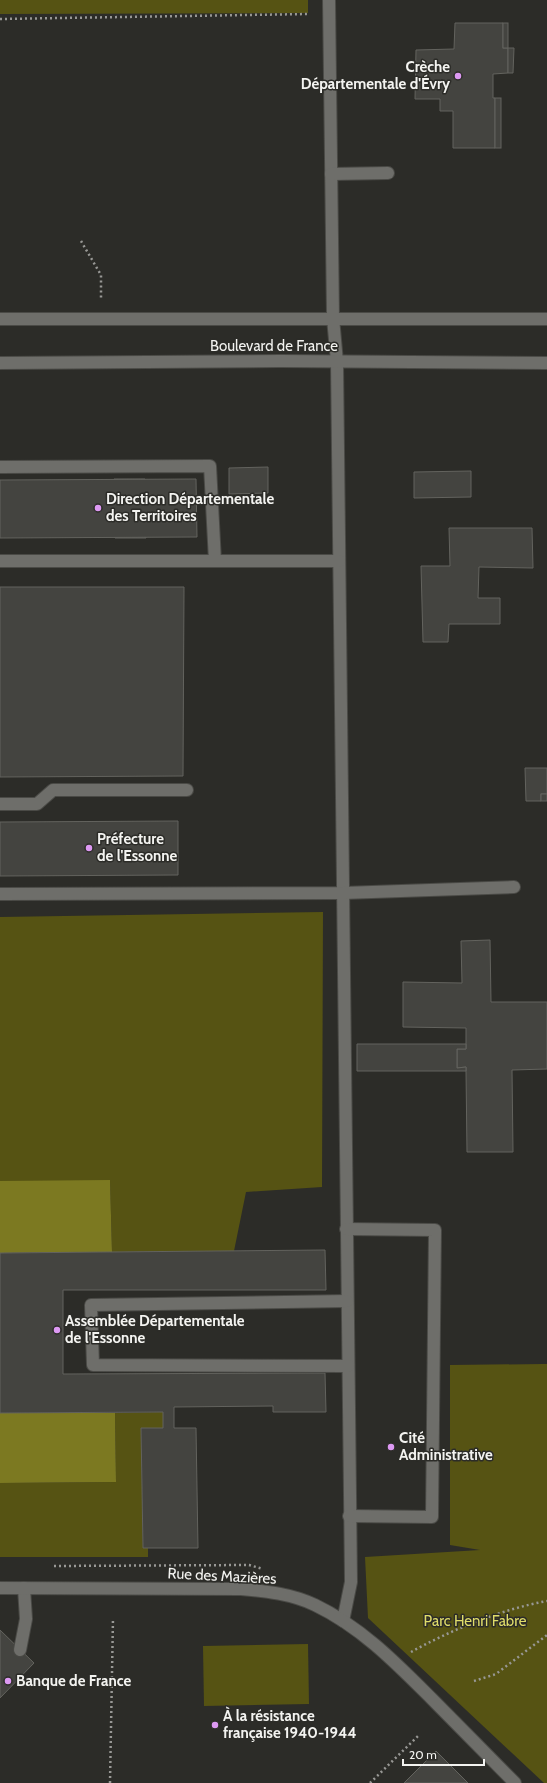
<svg xmlns="http://www.w3.org/2000/svg" width="547" height="1783" viewBox="0 0 547 1783" font-family="Cabin,sans-serif">
<style>
.green{fill:#565313}
.water{fill:#7c7921}
.building{fill:#444440;stroke:#63635e}
.lines{fill:none;stroke-linecap:round;stroke-linejoin:round}
.lane-casing{stroke:#4a4a46;stroke-width:14}
.street-casing{stroke:#4a4a46;stroke-width:14}
.secondary-casing{stroke:#4a4a46;stroke-width:14}
.path{stroke:#989895;stroke-width:2.5;stroke-dasharray:2 3;stroke-linecap:butt}
.lane{stroke:#6e6e6a;stroke-width:12}
.street{stroke:#6e6e6a;stroke-width:12}
.secondary{stroke:#6e6e6a;stroke-width:12}
.poi-dot{fill:#dd99f3;stroke:#2c2c28;stroke-width:1.5}
.labels{text-anchor:middle;dominant-baseline:central;stroke-width:3;stroke-linejoin:round;paint-order:stroke}
.poi-label{font-size:15px;font-weight:bold;fill:#f3f3f0;stroke:#2c2c28;text-anchor:start}
.street-label{font-size:15px;fill:#f3f3f0;stroke:#2c2c28}
.park-label{font-size:15px;fill:#dfdc69;stroke:#2c2c28}
</style>
<rect width="100%" height="100%" fill="#2c2c28"/>
<!-- green -->
<g class="green">
<polygon points="0,0 308,0 308,13 0,14"/>
<polygon points="323,912 322,1187 246,1192 234,1251 112,1252 110,1181 0,1181 0,917"/>
<polygon points="544,1364 547,1364 547,1783 544,1783 368,1618 365,1557 480,1550 450,1545 450,1365"/>
<polygon points="163,1412 163,1428 141,1428 143,1548 148,1548 148,1557 0,1557 0,1483 116,1482 115,1413"/>
<polygon points="308,1644 309,1704 204,1706 203,1646"/>
</g>
<!-- water -->
<g class="water">
<polygon points="110,1180 112,1252 0,1253 0,1181"/>
<polygon points="0,1413 115,1413 116,1482 0,1483"/>
</g>
<!-- building -->
<g class="building">
<polygon points="455,23 503,23 503,48 508,48 508,73 493,74 493,98 495,98 495,148 453,148 453,111 440,111 440,99 415,99 416,50 454,49"/>
<rect x="503" y="23" width="5" height="25"/>
<polygon points="508,48 514,48 513,73 508,73"/>
<rect x="495" y="98" width="6" height="50"/>
<polygon points="268,467 268,493 229,494 229,468"/>
<polygon points="471,471 471,497 414,498 414,472"/>
<polygon points="114,479 145,479 146,538 115,538"/>
<polygon points="196,479 197,537 0,538 0,480"/>
<polygon points="449,528 532,528 533,568 479,567 478,598 500,598 500,624 449,624 448,642 423,642 421,566 450,566"/>
<polygon points="0,587 184,587 183,776 0,777"/>
<polygon points="525,768 547,768 547,794 541,794 541,801 526,801"/>
<rect x="541" y="794" width="6" height="7"/>
<polygon points="178,821 178,875 0,876 0,822"/>
<polygon points="490,940 491,1002 547,1002 547,1069 512,1070 513,1152 467,1152 466,1071 466,1067 457,1068 457,1049 466,1049 466,1028 403,1027 403,982 462,983 461,941"/>
<polygon points="357,1044 466,1044 466,1049 457,1049 457,1068 466,1067 466,1071 357,1071"/>
<polygon points="325,1250 326,1290 63,1290 63,1374 325,1373 326,1412 273,1412 273,1406 174,1407 174,1428 196,1428 198,1548 143,1548 141,1428 163,1428 163,1412 0,1413 0,1253"/>
<polygon points="0,1630 34,1663 0,1698"/>
<polygon points="436,1751 468,1783 404,1783"/>
</g>
<g class="lines">
<defs>
<g id="lane">
<polyline points="329,0 333,318 337,362 351,1582 343,1621"/>
<polyline points="331,174 388,173"/>
<polyline points="0,467 210,466 215,561"/>
<polyline points="0,561 339,561"/>
<polyline points="0,804 37,804 53,790 187,790"/>
<polyline points="0,894 343,893 514,887"/>
<polyline points="346,1229 435,1230 432,1517 349,1516"/>
<polyline points="347,1301 91,1305 93,1365 348,1366"/>
<polyline points="20,1650 26,1619 24,1588"/>
</g>
<path id="street" d="M0 1588 241 1589C266 1591 292 1594 315 1605 361 1627 396 1663 432 1699 460 1727 487 1755 515 1783"/>
<g id="secondary">
<polyline points="0,319 547,319"/>
<polyline points="0,363 280,361 547,363"/>
</g>
</defs>
<!-- lane casing -->
<use href="#lane" class="lane-casing"/>
<!-- street casing -->
<use href="#street" class="street-casing"/>
<!-- secondary casing -->
<use href="#secondary" class="secondary-casing"/>
<!-- path -->
<g class="path">
<polyline points="0,19 309,14"/>
<polyline points="81,241 101,275 101,299"/>
<polyline points="54,1566 249,1565 263,1569"/>
<path d="M411 1652C451 1630 502 1609 547 1601"/>
<polyline points="474,1681 496,1674 547,1635"/>
<polyline points="110,1783 113,1618"/>
<polyline points="370,1783 418,1736"/>
</g>
<!-- lane -->
<use href="#lane" class="lane"/>
<!-- street -->
<use href="#street" class="street"/>
<!-- secondary -->
<use href="#secondary" class="secondary"/>
</g>
<!-- markers -->
<g class="poi-dot">
<circle cx="458" cy="76" r="4"/>
<circle cx="98" cy="508" r="4"/>
<circle cx="89" cy="848" r="4"/>
<circle cx="57" cy="1330" r="4"/>
<circle cx="391" cy="1447" r="4"/>
<circle cx="8" cy="1681" r="4"/>
<circle cx="215" cy="1725" r="4"/>
</g>
<g class="labels">
<!-- poi labels -->
<g class="poi-label">
<text x="450" y="67" text-anchor="end">Crèche<tspan x="450" dy="17">Départementale d'Évry</tspan></text>
<text x="106" y="499">Direction Départementale<tspan x="106" dy="17">des Territoires</tspan></text>
<text x="97" y="839">Préfecture<tspan x="97" dy="17">de l'Essonne</tspan></text>
<text x="65" y="1321">Assemblée Départementale<tspan x="65" dy="17">de l'Essonne</tspan></text>
<text x="399" y="1438">Cité<tspan x="399" dy="17">Administrative</tspan></text>
<text x="16" y="1681">Banque de France</text>
<text x="223" y="1716">À la résistance<tspan x="223" dy="17">française 1940-1944</tspan></text>
</g>
<!-- street labels -->
<g class="street-label">
<text x="274" y="346">Boulevard de France</text>
<text transform="translate(222 1576) rotate(3)">Rue des Mazières</text>
</g>
<!-- park labels -->
<g class="park-label">
<text x="475" y="1621">Parc Henri Fabre</text>
</g>
</g>
<!-- scale -->
<path d="M403 1759v6h81v-6" fill="none" stroke="#f3f3f0" stroke-width="2"/>
<text x="409" y="1759" font-size="12" fill="#f3f3f0" stroke="#2c2c28" stroke-width="3" paint-order="stroke">20 m</text>
</svg>
